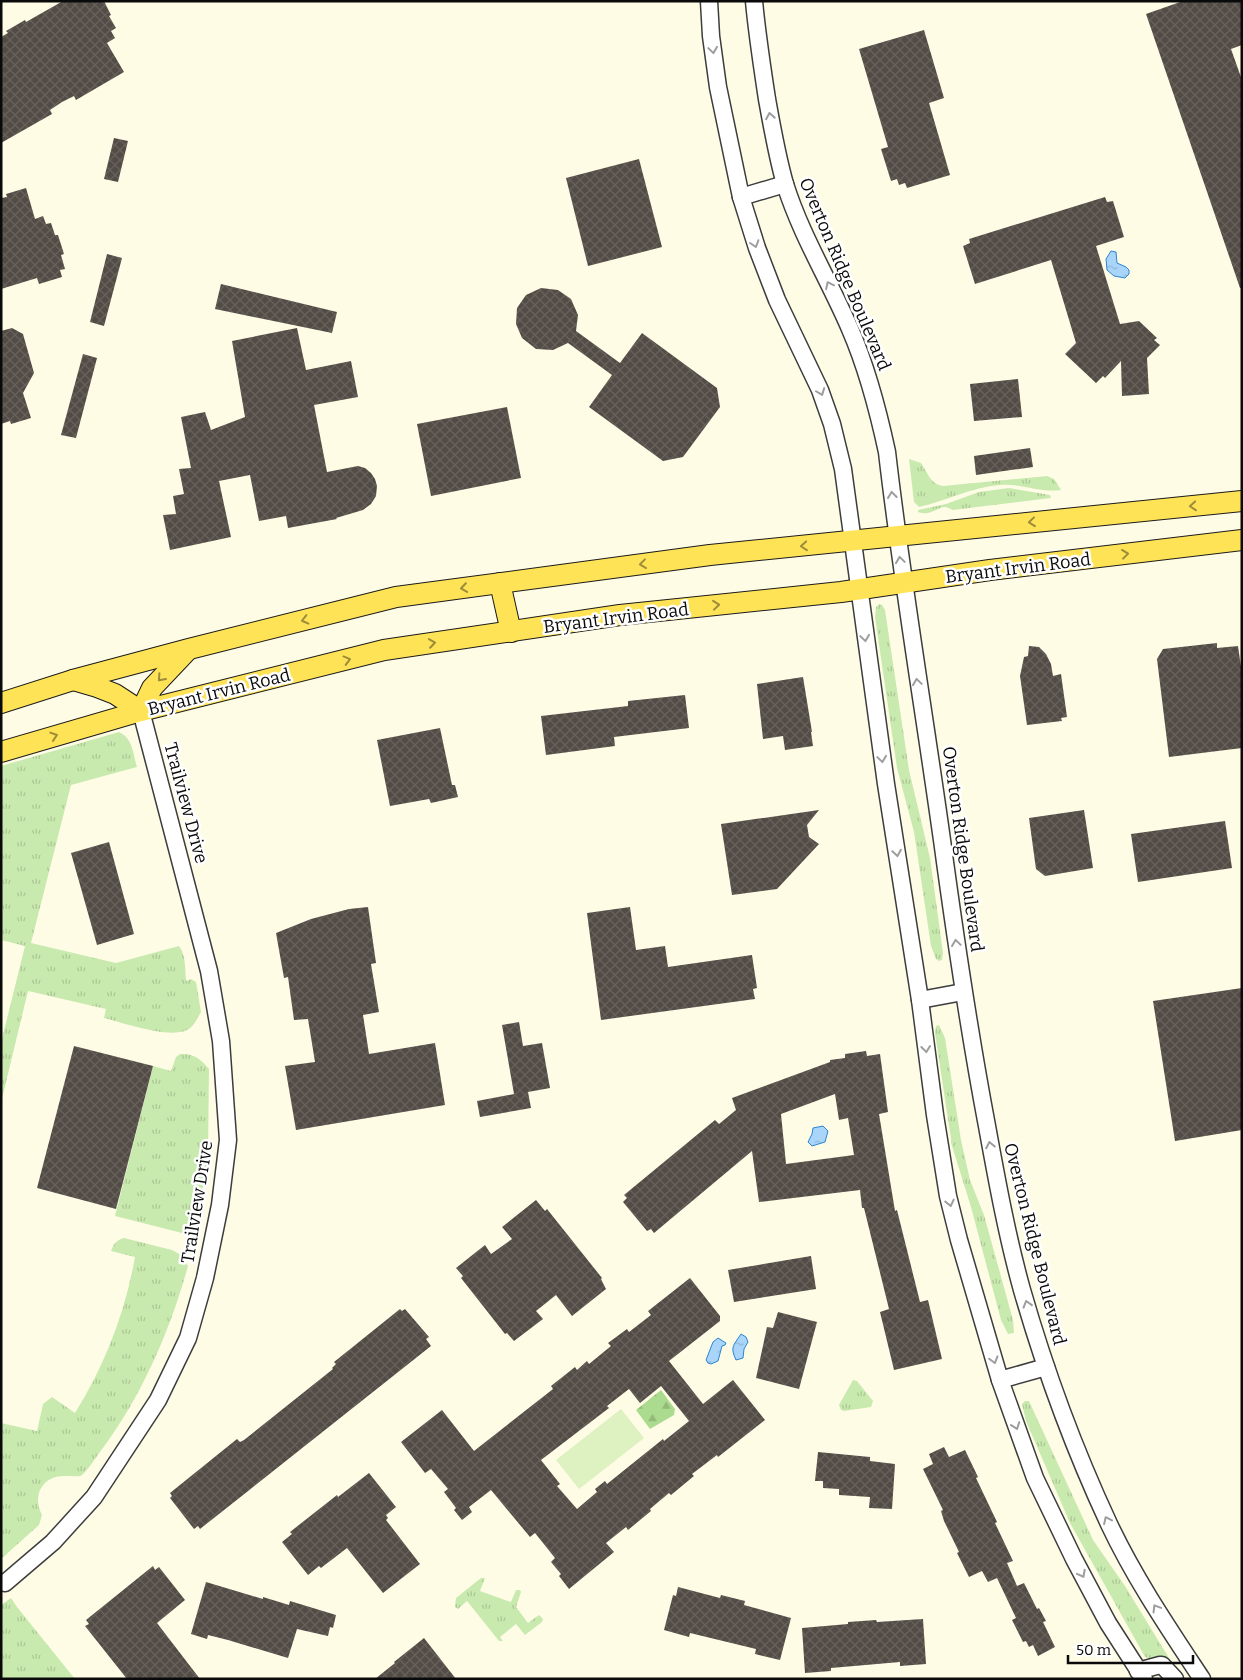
<svg xmlns="http://www.w3.org/2000/svg" width="1243" height="1680" viewBox="0 0 1243 1680" font-family="Bitter,serif">
<style>
.grass{fill:url(#grass-tufts)}
.forest{fill:url(#forest-firs)}
.pitch{fill:#ddf1c1}
.water{fill:url(#water-ripples);stroke:#2c84d3}
.building{fill:url(#building-cross-hatch);fill-rule:evenodd}
.lines{fill:none;stroke-linecap:round;stroke-linejoin:round}
.minor-casing{stroke:#3d3d3d;stroke-width:19}
.major-casing{stroke:#1b1b1b;stroke-width:22}
.minor{stroke:#fff;stroke-width:16}
.major{stroke:#ffe356;stroke-width:20}
.oneway{stroke:#9d9d9d}
.oneway2{stroke:#9d8c38}
.labels{text-anchor:middle;dominant-baseline:central;stroke-width:5;stroke-linejoin:round;paint-order:stroke}
.street-label{font-size:18px;fill:#0a0a0a;stroke:#fff}
</style>
<defs>
<pattern id="grass-tufts" width="24" height="20" patternUnits="userSpaceOnUse" patternTransform="scale(1.25)"><rect width="24" height="20" fill="#c9eaaf"/><path d="M3 7l-1-3M5 7V3M7 7l1-3M15 17l-1-3M17 17v-4M19 17l1-3" fill="none" stroke="#abc795"/></pattern>
<pattern id="forest-firs" width="22" height="20" patternUnits="userSpaceOnUse" patternTransform="scale(1.25)"><rect width="22" height="20" fill="#abdb8e"/><path d="M5 1l3.5 6h-7zM16 11l3.5 6h-7z" fill="#92bb79"/></pattern>
<pattern id="water-ripples" width="26" height="14" patternUnits="userSpaceOnUse" patternTransform="scale(1.25)"><rect width="26" height="14" fill="#a8d5f9"/><path d="M2 4q2-2 4 0t4 0M15 11q2-2 4 0t4 0" fill="none" stroke="#8fb6d4"/></pattern>
<pattern id="building-cross-hatch" width="8" height="8" patternUnits="userSpaceOnUse" patternTransform="scale(1.25)"><rect width="8" height="8" fill="#534c46"/><path d="M0 0l8 8M0 8l8-8" fill="none" stroke="#67615c"/></pattern>
</defs>
<rect width="100%" height="100%" fill="#fffce6"/>
<!-- grass -->
<g class="grass">
<path d="M909 459 921 463C928 473 930 484 943 486L1047 476 1054 479 1061 490C1039 493 1022 483 1000 485 972 487 946 501 919 507L914 502Z"/>
<path d="M1009 488 1050 495 1051 498 953 510C951 509 948 508 946 507 938 506 931 517 918 512V510L946 504 979 492Z"/>
<polygon points="879,604 882,605 885,610 909,770 930,858 943,953 942,960 939,961 936,959 931,946 914,832 897,768 875,617 876,607"/>
<path d="M119 732C133 738 133 754 137 767L71 785 31 943 116 963 179 946C186 955 185 969 186 981L191 979 196 982 201 1012C197 1018 194 1027 187 1030 169 1039 124 1023 104 1018L106 1009 28 991 1 1103V1043L25 946 1 940V766Z"/>
<polygon points="939,1025 945,1038 961,1140 970,1180 984,1215 1013,1320 1014,1333 1008,1334 1001,1320 971,1207 952,1146 935,1033 936,1026"/>
<path d="M180 1054C193 1053 200 1058 209 1069L208 1153 197 1225 182 1233 115 1216 153 1066 171 1071 176 1057Z"/>
<path d="M124 1238 172 1250 181 1255 188 1266C170 1331 141 1398 100 1452 94 1460 88 1470 81 1476 73 1477 64 1475 56 1477 38 1482 34 1500 42 1515L39 1525 1 1559V1423L37 1431 43 1404 52 1397 75 1413C105 1365 125 1313 135 1257L111 1251C114 1244 116 1240 124 1238Z"/>
<polygon points="853,1380 857,1381 873,1401 871,1407 844,1411 841,1410 839,1405"/>
<polygon points="1025,1401 1029,1401 1093,1540 1125,1586 1172,1663 1171,1666 1160,1661 1145,1657 1070,1523 1026,1421 1022,1404"/>
<polygon points="481,1578 485,1578 480,1591 511,1602 516,1590 520,1590 521,1592 516,1607 528,1623 539,1615 543,1619 542,1622 525,1635 516,1624 500,1637 503,1641 499,1641 467,1601 458,1609 455,1607 456,1598"/>
<polygon points="11,1598 17,1607 75,1679 1,1679 1,1605"/>
</g>
<!-- forest -->
<polygon class="forest" points="661,1390 675,1409 674,1415 650,1429 636,1410"/>
<!-- pitch -->
<polygon class="pitch" points="621,1409 644,1438 579,1489 556,1460"/>
<!-- water -->
<g class="water">
<polygon points="1111,251 1116,252 1117,263 1126,267 1129,270 1129,274 1125,278 1114,276 1107,270 1106,259"/>
<polygon points="823,1126 828,1131 825,1142 812,1146 808,1142 812,1134 813,1128"/>
<path d="M741 1334 746 1337 748 1342 744 1349 743 1358 736 1360C730 1347 733 1346 741 1334Z"/>
<polygon points="718,1338 726,1343 725,1345 722,1346 718,1361 711,1364 708,1363 706,1360 713,1342"/>
</g>
<!-- building -->
<g class="building">
<polygon points="63,1 104,1 111,15 109,16 116,28 111,31 115,38 107,43 124,72 76,100 74,96 62,102 50,110 52,114 1,143 1,37 8,33 6,31 25,20 26,22"/>
<polygon points="1183,1 1242,1 1242,45 1231,49 1242,80 1242,288 1240,288 1146,14"/>
<polygon points="924,30 944,98 929,103 950,175 907,188 905,183 899,185 897,179 891,181 881,149 888,147 859,49"/>
<polygon points="114,138 128,141 118,182 104,179"/>
<polygon points="639,159 662,247 588,266 566,178"/>
<polygon points="26,188 35,219 43,216 46,224 51,223 55,235 58,235 64,254 61,255 65,269 60,270 62,277 39,284 37,278 1,289 1,198 7,197 6,194"/>
<polygon points="1105,197 1107,202 1113,201 1124,237 1096,246 1120,324 1139,321 1157,338 1154,340 1160,345 1147,358 1149,394 1122,396 1121,361 1105,378 1103,376 1096,383 1065,354 1076,343 1051,260 975,284 963,246 970,243 969,239"/>
<polygon points="107,254 122,258 104,326 90,322"/>
<polygon points="221,284 337,312 332,333 215,309"/>
<polygon points="541,288 558,290 571,299 578,315 576,331 620,363 642,333 717,388 720,407 683,457 663,461 589,407 612,375 568,343 553,350 536,349 522,338 516,324 517,308 526,295"/>
<polygon points="12,328 23,334 34,373 23,393 31,418 11,424 10,421 1,424 1,331"/>
<polygon points="297,328 306,370 351,361 358,397 314,405 327,472 358,466 365,468 371,473 375,479 377,486 376,496 371,504 363,510 336,518 337,519 288,528 286,516 259,521 250,475 219,481 231,537 170,550 163,515 176,514 173,496 184,494 179,469 191,468 181,417 205,412 211,430 245,417 232,341"/>
<polygon points="83,354 97,358 76,438 61,435"/>
<polygon points="1018,379 1022,417 974,421 970,384"/>
<polygon points="507,407 521,478 431,496 417,424"/>
<polygon points="1030,448 1033,467 976,475 974,456"/>
<polygon points="1217,643 1217,648 1238,646 1242,674 1242,748 1169,757 1157,659 1163,649"/>
<polygon points="1029,646 1039,647 1046,654 1051,664 1053,676 1061,674 1067,717 1061,718 1062,721 1027,725 1020,676 1024,657 1028,656"/>
<polygon points="803,677 812,732 811,732 813,746 785,750 783,736 763,739 757,684"/>
<polygon points="685,695 689,728 614,737 615,746 546,755 541,716 628,706 628,701"/>
<polygon points="440,728 452,785 455,785 458,797 431,803 429,799 390,806 377,740"/>
<polygon points="819,810 807,825 809,837 819,844 777,889 732,895 721,824"/>
<polygon points="1084,810 1093,868 1045,876 1036,869 1029,818"/>
<polygon points="1225,821 1232,868 1138,882 1131,834"/>
<polygon points="109,842 134,934 97,945 71,853"/>
<polygon points="368,907 376,963 371,964 379,1012 363,1015 369,1054 435,1043 445,1105 296,1130 285,1066 315,1062 308,1019 294,1020 288,977 284,978 276,933 311,919 349,909"/>
<polygon points="630,907 636,950 665,946 668,967 752,955 757,988 753,989 755,999 601,1020 587,913"/>
<polygon points="1242,988 1242,1130 1175,1141 1153,1001"/>
<polygon points="519,1022 523,1046 542,1043 550,1088 528,1092 531,1108 480,1117 477,1101 514,1094 502,1025"/>
<polygon points="74,1046 153,1066 116,1209 37,1188"/>
<path d="M866 1051 867 1056 880 1054 888 1112 879 1114 895 1211 897 1210 920 1302 928 1300 942 1359 894 1370 880 1312 889 1309 864 1208H862L860 1190 759 1202 752 1151 654 1233 651 1229 647 1231 623 1202 627 1198 624 1195 715 1120 719 1124 736 1110 732 1098 830 1062V1060L845 1058V1054ZM835 1094 839 1120 848 1118 854 1155 786 1164 781 1114Z"/>
<polygon points="536,1200 545,1211 547,1209 602,1278 601,1279 606,1289 572,1316 556,1295 536,1311 543,1319 514,1341 507,1333 505,1334 461,1278 463,1276 456,1268 485,1245 491,1254 512,1239 502,1227"/>
<polygon points="811,1256 816,1289 734,1302 728,1270"/>
<path d="M690 1278 720 1316V1321L669 1361 703 1404 733 1380 765 1420 718 1457 717 1455 692 1474 694 1476 671 1495 669 1493 650 1509 651 1511 628 1530 626 1527 606 1543 614 1552 569 1589 559 1576 561 1574 551 1562 555 1558 535 1533 530 1537 491 1490 469 1507 472 1512 462 1520 454 1510 456 1508 444 1492 448 1489 431 1469 425 1473 401 1442 442 1410 474 1451 553 1389 551 1386 575 1367 577 1370 587 1361 589 1364 611 1346 608 1343 627 1329 629 1332 651 1315 648 1311ZM661 1386 689 1421 664 1441 663 1439 607 1484 605 1481 595 1489 597 1492 577 1509 557 1486 560 1484 541 1460 609 1408 607 1406 629 1389 640 1403Z"/>
<polygon points="400,1309 402,1311 405,1309 429,1337 426,1339 431,1346 200,1529 198,1526 194,1529 170,1498 172,1496 170,1493 237,1439 240,1442 244,1440 333,1369 332,1368 336,1364 334,1362"/>
<polygon points="778,1312 817,1322 799,1389 756,1378 767,1327 773,1328"/>
<polygon points="944,1447 949,1457 965,1450 978,1477 976,1478 997,1522 995,1523 1013,1561 1007,1563 1017,1586 1024,1583 1037,1609 1039,1608 1046,1621 1043,1622 1055,1647 1038,1656 1033,1645 1029,1647 1026,1641 1023,1642 1012,1620 1016,1618 997,1578 988,1582 982,1571 969,1577 957,1553 959,1552 944,1521 941,1511 943,1510 923,1469 933,1464 929,1454"/>
<polygon points="818,1452 870,1457 870,1461 895,1464 892,1509 869,1508 870,1497 839,1495 839,1489 823,1488 823,1481 815,1481"/>
<polygon points="369,1473 396,1507 386,1515 388,1518 386,1520 420,1564 383,1593 347,1548 321,1568 319,1566 308,1575 282,1542 292,1534 290,1532 337,1495 338,1497"/>
<polygon points="153,1566 155,1570 159,1567 185,1600 157,1623 200,1679 127,1679 85,1626 89,1624 86,1620"/>
<polygon points="206,1582 263,1599 263,1597 289,1605 290,1601 336,1615 333,1628 330,1627 328,1636 297,1629 288,1658 228,1640 208,1635 207,1639 191,1634"/>
<polygon points="678,1587 720,1598 721,1595 745,1601 744,1605 791,1618 780,1660 755,1654 756,1649 690,1633 689,1637 664,1630 673,1595 676,1596"/>
<polygon points="923,1619 926,1664 900,1666 900,1662 831,1668 831,1671 805,1673 802,1628 848,1624 848,1622 876,1620 877,1622"/>
<polygon points="424,1638 456,1679 375,1679 395,1663 394,1662"/>
</g>
<g class="lines">
<defs>
<g id="minor">
<polyline points="709,1 711,36 718,87 741,197 757,248 777,300 820,390 832,424 843,469 886,784 920,1000 935,1115 948,1196 959,1240 1000,1380 1035,1478 1074,1559 1108,1623 1144,1679"/>
<path d="M754 1C757 34 762 66 767 99 772 127 777 156 785 184 801 235 829 280 850 329 867 368 878 410 887 452 902 582 924 711 942 840 955 936 969 1031 987 1126 997 1181 1007 1236 1022 1290 1045 1370 1074 1449 1109 1524 1135 1579 1169 1629 1202 1679"/>
<polyline points="741,197 785,184"/>
<polyline points="920,1000 963,992"/>
<polyline points="1000,1380 1046,1367"/>
<polyline points="5,1583 53,1542 94,1497 158,1400 188,1338 205,1278 220,1205 228,1140 221,1041 209,971 141,711"/>
<polyline points="1138,1671 1160,1665 1162,1665 1175,1679"/>
</g>
<g id="major">
<polyline points="500,583 511,632"/>
<polyline points="73,680 97,687 115,694 141,711 152,688 187,651"/>
<polyline points="1,703 73,680 189,649 396,597 710,555 1242,501"/>
<polyline points="1,752 141,711 384,650 620,615 841,592 990,570 1242,540"/>
</g>
</defs>
<!-- minor casing -->
<use href="#minor" class="minor-casing"/>
<!-- major casing -->
<use href="#major" class="major-casing"/>
<!-- minor -->
<use href="#minor" class="minor"/>
<!-- major -->
<use href="#major" class="major"/>
</g>
<!-- one-way arrows -->
<defs><path id="oneway-chevron" d="M-2-3.5L2.5 0L-2 3.5" fill="none" stroke-width="1.6" stroke-linecap="round" stroke-linejoin="round" transform="scale(1.25)"/></defs>
<g class="oneway">
<use href="#oneway-chevron" transform="translate(713 50) rotate(82)"/>
<use href="#oneway-chevron" transform="translate(770 116) rotate(-100)"/>
<use href="#oneway-chevron" transform="translate(755 244) rotate(72)"/>
<use href="#oneway-chevron" transform="translate(829 285) rotate(-116)"/>
<use href="#oneway-chevron" transform="translate(821 392) rotate(69)"/>
<use href="#oneway-chevron" transform="translate(892 495) rotate(-97)"/>
<use href="#oneway-chevron" transform="translate(900 560) rotate(-98)"/>
<use href="#oneway-chevron" transform="translate(865 638) rotate(82)"/>
<use href="#oneway-chevron" transform="translate(917 682) rotate(-98)"/>
<use href="#oneway-chevron" transform="translate(882 759) rotate(82)"/>
<use href="#oneway-chevron" transform="translate(897 853) rotate(81)"/>
<use href="#oneway-chevron" transform="translate(956 943) rotate(-98)"/>
<use href="#oneway-chevron" transform="translate(926 1049) rotate(83)"/>
<use href="#oneway-chevron" transform="translate(990 1145) rotate(-101)"/>
<use href="#oneway-chevron" transform="translate(950 1203) rotate(77)"/>
<use href="#oneway-chevron" transform="translate(1027 1304) rotate(-107)"/>
<use href="#oneway-chevron" transform="translate(994 1360) rotate(74)"/>
<use href="#oneway-chevron" transform="translate(1016 1426) rotate(70)"/>
<use href="#oneway-chevron" transform="translate(1107 1520) rotate(-115)"/>
<use href="#oneway-chevron" transform="translate(1082 1574) rotate(62)"/>
<use href="#oneway-chevron" transform="translate(1156 1608) rotate(-121)"/>
</g>
<g class="oneway2">
<use href="#oneway-chevron" transform="translate(1193 506) rotate(175)"/>
<use href="#oneway-chevron" transform="translate(1032 522) rotate(174)"/>
<use href="#oneway-chevron" transform="translate(804 546) rotate(175)"/>
<use href="#oneway-chevron" transform="translate(1125 554) rotate(-7)"/>
<use href="#oneway-chevron" transform="translate(643 564) rotate(173)"/>
<use href="#oneway-chevron" transform="translate(464 588) rotate(172)"/>
<use href="#oneway-chevron" transform="translate(716 605) rotate(-6)"/>
<use href="#oneway-chevron" transform="translate(305 620) rotate(166)"/>
<use href="#oneway-chevron" transform="translate(432 643) rotate(-8)"/>
<use href="#oneway-chevron" transform="translate(347 660) rotate(-15)"/>
<use href="#oneway-chevron" transform="translate(161 678) rotate(132)"/>
<use href="#oneway-chevron" transform="translate(54 736) rotate(-18)"/>
</g>
<g class="labels">
<!-- street labels -->
<g class="street-label">
<text transform="translate(845 274) rotate(67)">Overton Ridge Boulevard</text>
<text transform="translate(1018 568) rotate(-7)">Bryant Irvin Road</text>
<text transform="translate(616 618) rotate(-7)">Bryant Irvin Road</text>
<text transform="translate(219 692) rotate(-14)">Bryant Irvin Road</text>
<text transform="translate(186 803) rotate(75)">Trailview Drive</text>
<text transform="translate(963 849) rotate(82)">Overton Ridge Boulevard</text>
<text transform="translate(197 1202) rotate(-81)">Trailview Drive</text>
<text transform="translate(1035 1244) rotate(76)">Overton Ridge Boulevard</text>
</g>
</g>
<!-- border -->
<rect width="1243" height="1680" fill="none" stroke="#0a0a0a" stroke-width="5"/>
<!-- scale -->
<path d="M1068 1655v8h125v-8" fill="none" stroke="#0a0a0a" stroke-width="2.5"/>
<text x="1076" y="1655" font-size="15" fill="#0a0a0a" stroke="#ffffff" stroke-width="4" paint-order="stroke">50 m</text>
</svg>
